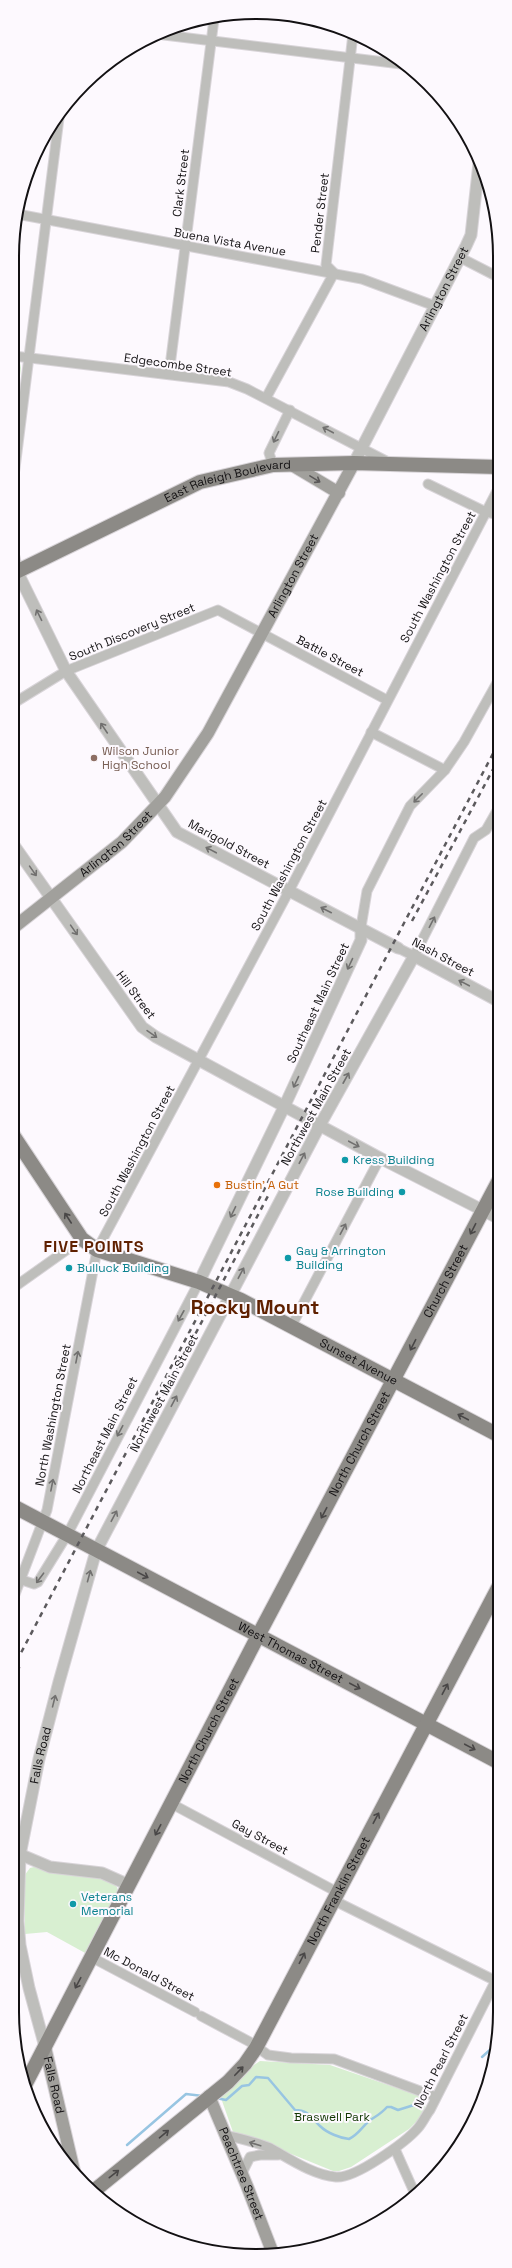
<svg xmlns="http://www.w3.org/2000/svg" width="512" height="2268" viewBox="0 0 512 2268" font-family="'Space Grotesk',sans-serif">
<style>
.green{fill:#d8efd1}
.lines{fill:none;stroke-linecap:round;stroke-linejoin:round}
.stream{stroke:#98c5e2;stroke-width:2.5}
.minor-casing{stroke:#d8d4d8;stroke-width:11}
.tertiary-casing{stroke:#d8d4d8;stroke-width:13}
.secondary-casing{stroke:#d8d4d8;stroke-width:14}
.primary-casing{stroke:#d8d4d8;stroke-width:16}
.minor{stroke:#bebebb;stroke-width:9}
.tertiary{stroke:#bebebb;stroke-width:11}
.secondary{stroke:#a1a09c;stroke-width:12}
.primary{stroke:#8c8a86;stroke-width:14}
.rail{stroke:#5c5a5d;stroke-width:2.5;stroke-dasharray:5 5;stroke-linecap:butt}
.oneway{stroke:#71706f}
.oneway2{stroke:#5a5858}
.oneway3{stroke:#494747}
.education-dot{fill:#8d6e63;stroke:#fdf9fe;stroke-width:1.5}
.culture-dot{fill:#0f9aa8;stroke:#fdf9fe;stroke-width:1.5}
.food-dot{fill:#e8710a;stroke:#fdf9fe;stroke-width:1.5}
.labels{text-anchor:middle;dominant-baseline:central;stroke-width:4;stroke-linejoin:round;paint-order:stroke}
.street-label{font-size:12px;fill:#131113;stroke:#fdf9fe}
.education-label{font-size:12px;fill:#785e54;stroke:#fdf9fe;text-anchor:start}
.culture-label{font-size:12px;fill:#0d838f;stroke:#fdf9fe;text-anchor:start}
.food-label{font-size:12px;fill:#c56008;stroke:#fdf9fe;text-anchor:start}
.park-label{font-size:12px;fill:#103600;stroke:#fdf9fe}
.district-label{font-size:16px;font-weight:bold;letter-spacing:1px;fill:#5f2000;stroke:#fdf9fe}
.town-label{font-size:20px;font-weight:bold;fill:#5f2000;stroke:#fdf9fe}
.rim{fill:none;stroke:#131113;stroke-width:2}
</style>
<rect width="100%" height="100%" fill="#fdf9fe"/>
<!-- green -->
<g class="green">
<polygon points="14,363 20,363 21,368 14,424"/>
<path d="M34 1867C51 1871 106 1875 115 1885 118 1888 118 1890 118 1894L87 1954 47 1932 25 1934 24 1876 30 1868Z"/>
<polygon points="260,2061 330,2065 423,2097 426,2102 425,2107 418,2120 409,2129 351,2167 339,2171 333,2171 262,2142 235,2135 233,2132 221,2098 254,2065"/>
</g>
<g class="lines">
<!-- stream -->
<g class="stream">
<polyline points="482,2057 492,2048"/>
<path d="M216 2098 226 2100 242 2086 249 2085 256 2077 268 2078 295 2110C309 2110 311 2118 320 2126 327 2133 340 2138 349 2139 358 2135 362 2127 369 2121 376 2116 381 2114 387 2107H391L398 2110 414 2105 419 2100"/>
<polyline points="127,2145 186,2094 203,2096"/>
</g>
<defs>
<g id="minor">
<polyline points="164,35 401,64"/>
<polyline points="17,214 362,279 435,306"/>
<polyline points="461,258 498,277"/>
<polyline points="14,356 229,382 247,389 388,462"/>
<polyline points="169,374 214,19"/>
<polyline points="266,398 334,273 326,265 353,34"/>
<polyline points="273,465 269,453 290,410"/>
<polyline points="14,476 59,118"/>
<polyline points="428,484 486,512 498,515"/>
<polyline points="14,553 18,571"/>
<polyline points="14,703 66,671 218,610 387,700"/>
<polyline points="371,732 445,770"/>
<polyline points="361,927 367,891 410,806 445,770 464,742 498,681"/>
<polyline points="398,948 414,956 474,838 486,830 498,809"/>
<polyline points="13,1288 82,1239"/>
<polyline points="292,1325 380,1158"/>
<polyline points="22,1580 34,1584 38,1582 67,1535 199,1282"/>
<polyline points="12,1602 47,1510 97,1250 289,891 498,489"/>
<polyline points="172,1804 337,1892"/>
<polyline points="333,1900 498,1982"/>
<polyline points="91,1957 195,2012"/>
<polyline points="201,2016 250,2042 268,2055 291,2058 334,2059 436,2097"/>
<path d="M226 2135C240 2139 256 2142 270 2148 290 2159 313 2175 336 2177 355 2179 406 2142 418 2128 423 2122 426 2115 430 2110L498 1976"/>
<polyline points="395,2149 415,2194"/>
<polyline points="242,2173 250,2157 260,2155 278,2155"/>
</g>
<g id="tertiary">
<path id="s1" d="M354 463 466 246 471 235 479 163"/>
<polyline points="14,565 66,671 177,832 398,948"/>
<polyline points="13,844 142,1027 156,1037 380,1158 498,1218"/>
<polyline points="199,1282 285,1105 361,940 361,927"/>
<polyline points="12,1851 50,1867 102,1873 129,1885"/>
<path id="s2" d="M45 2047 29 1988 20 1945 18 1921 20 1855 39 1759 59 1682 96 1551 320 1125 414 956 498 1001"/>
</g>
<g id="secondary">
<polyline points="292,465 339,493"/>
<path id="s3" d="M13 928 122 842 165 797 208 733 354 463"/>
<path id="s4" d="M45 2047 75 2175"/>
<path id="s5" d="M209 2096 247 2186 272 2251"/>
</g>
<g id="primary">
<path id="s6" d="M14 573 200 482 273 465 354 463 498 467"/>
<path id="s7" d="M13 1135 82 1239 97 1250 199 1282 241 1300 498 1435"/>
<path id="s8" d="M13 1506 498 1762"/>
<path id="s9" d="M26 2083 259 1634 498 1182"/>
<path id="s10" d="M95 2190 228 2082 245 2064 256 2048 498 1588"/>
</g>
</defs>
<!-- minor casing -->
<use href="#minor" class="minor-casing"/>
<!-- tertiary casing -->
<use href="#tertiary" class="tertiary-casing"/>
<!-- secondary casing -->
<use href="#secondary" class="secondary-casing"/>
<!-- primary casing -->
<use href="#primary" class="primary-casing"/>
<!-- minor -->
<use href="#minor" class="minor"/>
<!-- tertiary -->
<use href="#tertiary" class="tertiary"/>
<!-- secondary -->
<use href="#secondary" class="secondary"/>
<!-- primary -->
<use href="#primary" class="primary"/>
<!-- rail -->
<g class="rail">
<polyline points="412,921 498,760"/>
<polyline points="149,1422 269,1194"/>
<polyline points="12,1670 498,744"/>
<polyline points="12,1680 20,1666"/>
</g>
</g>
<!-- one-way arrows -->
<defs><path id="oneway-shaft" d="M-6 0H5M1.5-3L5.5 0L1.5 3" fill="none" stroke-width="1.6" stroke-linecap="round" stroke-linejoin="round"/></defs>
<g class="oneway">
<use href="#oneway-shaft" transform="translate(328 430) rotate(-152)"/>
<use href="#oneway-shaft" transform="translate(276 437) rotate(116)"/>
<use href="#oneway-shaft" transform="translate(39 615) rotate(-116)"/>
<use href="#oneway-shaft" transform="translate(104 728) rotate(-124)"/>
<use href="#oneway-shaft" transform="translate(418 798) rotate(135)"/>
<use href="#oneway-shaft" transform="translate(211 850) rotate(-152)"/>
<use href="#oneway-shaft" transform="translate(33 871) rotate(55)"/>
<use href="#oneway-shaft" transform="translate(326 910) rotate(-153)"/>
<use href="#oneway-shaft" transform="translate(432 922) rotate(-63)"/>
<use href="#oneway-shaft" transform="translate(74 930) rotate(55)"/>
<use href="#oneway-shaft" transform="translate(350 964) rotate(115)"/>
<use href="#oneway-shaft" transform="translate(464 983) rotate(-152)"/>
<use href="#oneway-shaft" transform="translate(152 1034) rotate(35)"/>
<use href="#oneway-shaft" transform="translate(346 1078) rotate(-61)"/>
<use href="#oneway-shaft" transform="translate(296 1082) rotate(115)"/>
<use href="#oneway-shaft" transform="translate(354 1144) rotate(28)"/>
<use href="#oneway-shaft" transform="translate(302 1158) rotate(-62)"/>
<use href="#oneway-shaft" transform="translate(233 1212) rotate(116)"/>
<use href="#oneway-shaft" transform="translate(343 1229) rotate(-62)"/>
<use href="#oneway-shaft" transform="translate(241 1273) rotate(-62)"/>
<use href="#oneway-shaft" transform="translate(181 1316) rotate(119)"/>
<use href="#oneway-shaft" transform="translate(77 1357) rotate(-79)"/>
<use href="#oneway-shaft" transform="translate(174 1401) rotate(-62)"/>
<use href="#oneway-shaft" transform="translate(120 1431) rotate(118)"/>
<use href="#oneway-shaft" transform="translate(52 1485) rotate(-79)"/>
<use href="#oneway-shaft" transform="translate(114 1516) rotate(-62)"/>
<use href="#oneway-shaft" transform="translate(89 1576) rotate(-75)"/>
<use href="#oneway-shaft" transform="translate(40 1578) rotate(127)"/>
<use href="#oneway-shaft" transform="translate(54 1701) rotate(-76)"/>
<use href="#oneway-shaft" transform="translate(255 2144) rotate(-163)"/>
</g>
<use class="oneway2" href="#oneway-shaft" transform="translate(315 479) rotate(31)"/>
<g class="oneway3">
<use href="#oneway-shaft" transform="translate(68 1218) rotate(-123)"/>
<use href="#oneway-shaft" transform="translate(473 1229) rotate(117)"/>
<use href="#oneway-shaft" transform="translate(413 1345) rotate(117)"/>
<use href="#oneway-shaft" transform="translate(463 1417) rotate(-152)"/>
<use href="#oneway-shaft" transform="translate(324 1513) rotate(118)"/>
<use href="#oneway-shaft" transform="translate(143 1575) rotate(28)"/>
<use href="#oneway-shaft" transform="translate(355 1686) rotate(28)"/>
<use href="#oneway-shaft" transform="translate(445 1689) rotate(-62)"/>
<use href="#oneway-shaft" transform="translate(470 1747) rotate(28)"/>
<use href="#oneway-shaft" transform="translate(376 1818) rotate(-62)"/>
<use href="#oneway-shaft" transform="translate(158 1830) rotate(118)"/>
<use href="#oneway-shaft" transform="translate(302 1958) rotate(-63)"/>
<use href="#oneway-shaft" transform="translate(78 1983) rotate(118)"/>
<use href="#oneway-shaft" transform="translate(239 2071) rotate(-46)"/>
<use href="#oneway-shaft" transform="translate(164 2134) rotate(-40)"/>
<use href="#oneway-shaft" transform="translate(114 2174) rotate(-38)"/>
</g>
<!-- markers -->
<circle class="education-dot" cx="94" cy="758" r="4"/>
<g class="culture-dot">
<circle cx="345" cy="1160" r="4"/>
<circle cx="402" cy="1192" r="4"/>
<circle cx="288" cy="1258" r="4"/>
<circle cx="69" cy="1268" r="4"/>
<circle cx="73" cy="1904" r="4"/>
</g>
<circle class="food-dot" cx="217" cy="1185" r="4"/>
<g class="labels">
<!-- street labels -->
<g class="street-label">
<text transform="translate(181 183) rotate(-83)">Clark Street</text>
<text transform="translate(320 213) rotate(-83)">Pender Street</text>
<text transform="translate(230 242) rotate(10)">Buena Vista Avenue</text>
<text stroke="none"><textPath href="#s1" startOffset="196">Arlington Street</textPath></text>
<text transform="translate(178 365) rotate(8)">Edgecombe Street</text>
<text stroke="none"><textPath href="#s6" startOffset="234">East Raleigh Boulevard</textPath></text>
<text stroke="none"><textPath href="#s3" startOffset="457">Arlington Street</textPath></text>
<text transform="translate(438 577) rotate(-62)">South Washington Street</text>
<text transform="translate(132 632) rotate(-22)">South Discovery Street</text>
<text transform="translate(330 656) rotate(28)">Battle Street</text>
<text stroke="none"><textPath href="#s3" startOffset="133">Arlington Street</textPath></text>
<text transform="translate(229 844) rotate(28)">Marigold Street</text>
<text transform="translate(289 865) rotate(-62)">South Washington Street</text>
<text transform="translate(443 957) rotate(28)">Nash Street</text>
<text transform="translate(136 995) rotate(53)">Hill Street</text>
<text transform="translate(318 1003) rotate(-65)">Southeast Main Street</text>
<text transform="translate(316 1107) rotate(-61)">Northwest Main Street</text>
<text transform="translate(137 1151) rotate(-62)">South Washington Street</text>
<text stroke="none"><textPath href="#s9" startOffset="905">Church Street</textPath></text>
<text stroke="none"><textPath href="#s7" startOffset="429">Sunset Avenue</textPath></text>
<text transform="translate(164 1393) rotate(-62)">Northwest Main Street</text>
<text transform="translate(53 1415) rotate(-79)">North Washington Street</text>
<text transform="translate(105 1435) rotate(-63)">Northeast Main Street</text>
<text stroke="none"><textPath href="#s9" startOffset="721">North Church Street</textPath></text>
<text stroke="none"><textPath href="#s8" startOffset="314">West Thomas Street</textPath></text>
<text stroke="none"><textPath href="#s9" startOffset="397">North Church Street</textPath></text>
<text stroke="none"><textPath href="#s2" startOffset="297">Falls Road</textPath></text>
<text transform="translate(260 1837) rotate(28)">Gay Street</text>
<text stroke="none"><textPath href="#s10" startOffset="393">North Franklin Street</textPath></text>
<text transform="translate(149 1974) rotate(28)">Mc Donald Street</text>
<text transform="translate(441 2061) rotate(-63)">North Pearl Street</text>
<text stroke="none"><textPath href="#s4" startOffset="39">Falls Road</textPath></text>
<text stroke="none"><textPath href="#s5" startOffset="84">Peachtree Street</textPath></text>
</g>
<!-- education labels -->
<g class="education-label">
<text x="102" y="751">Wilson Junior<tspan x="102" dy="14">High School</tspan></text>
</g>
<!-- culture labels -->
<g class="culture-label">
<text x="353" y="1160">Kress Building</text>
<text x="394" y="1192" text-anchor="end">Rose Building</text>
<text x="296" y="1251">Gay &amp; Arrington<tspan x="296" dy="14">Building</tspan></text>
<text x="77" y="1268">Bulluck Building</text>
<text x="81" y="1897">Veterans<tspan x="81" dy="14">Memorial</tspan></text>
</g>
<!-- food labels -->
<g class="food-label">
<text x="225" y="1185">Bustin' A Gut</text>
</g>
<!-- park labels -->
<g class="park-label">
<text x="332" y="2117">Braswell Park</text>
</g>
<!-- district labels -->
<g class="district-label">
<text x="94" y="1246">FIVE POINTS</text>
</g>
<!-- town labels -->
<g class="town-label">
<text x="255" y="1307">Rocky Mount</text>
</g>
</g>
<!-- crop -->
<path d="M0 0H512V2268H0ZM256 19H256A237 237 0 0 1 493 256V2012A237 237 0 0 1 256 2249H256A237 237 0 0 1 19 2012V256A237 237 0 0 1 256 19Z" fill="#fdf9fe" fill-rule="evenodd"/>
<path class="rim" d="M256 19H256A237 237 0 0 1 493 256V2012A237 237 0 0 1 256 2249H256A237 237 0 0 1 19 2012V256A237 237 0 0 1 256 19Z"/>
</svg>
